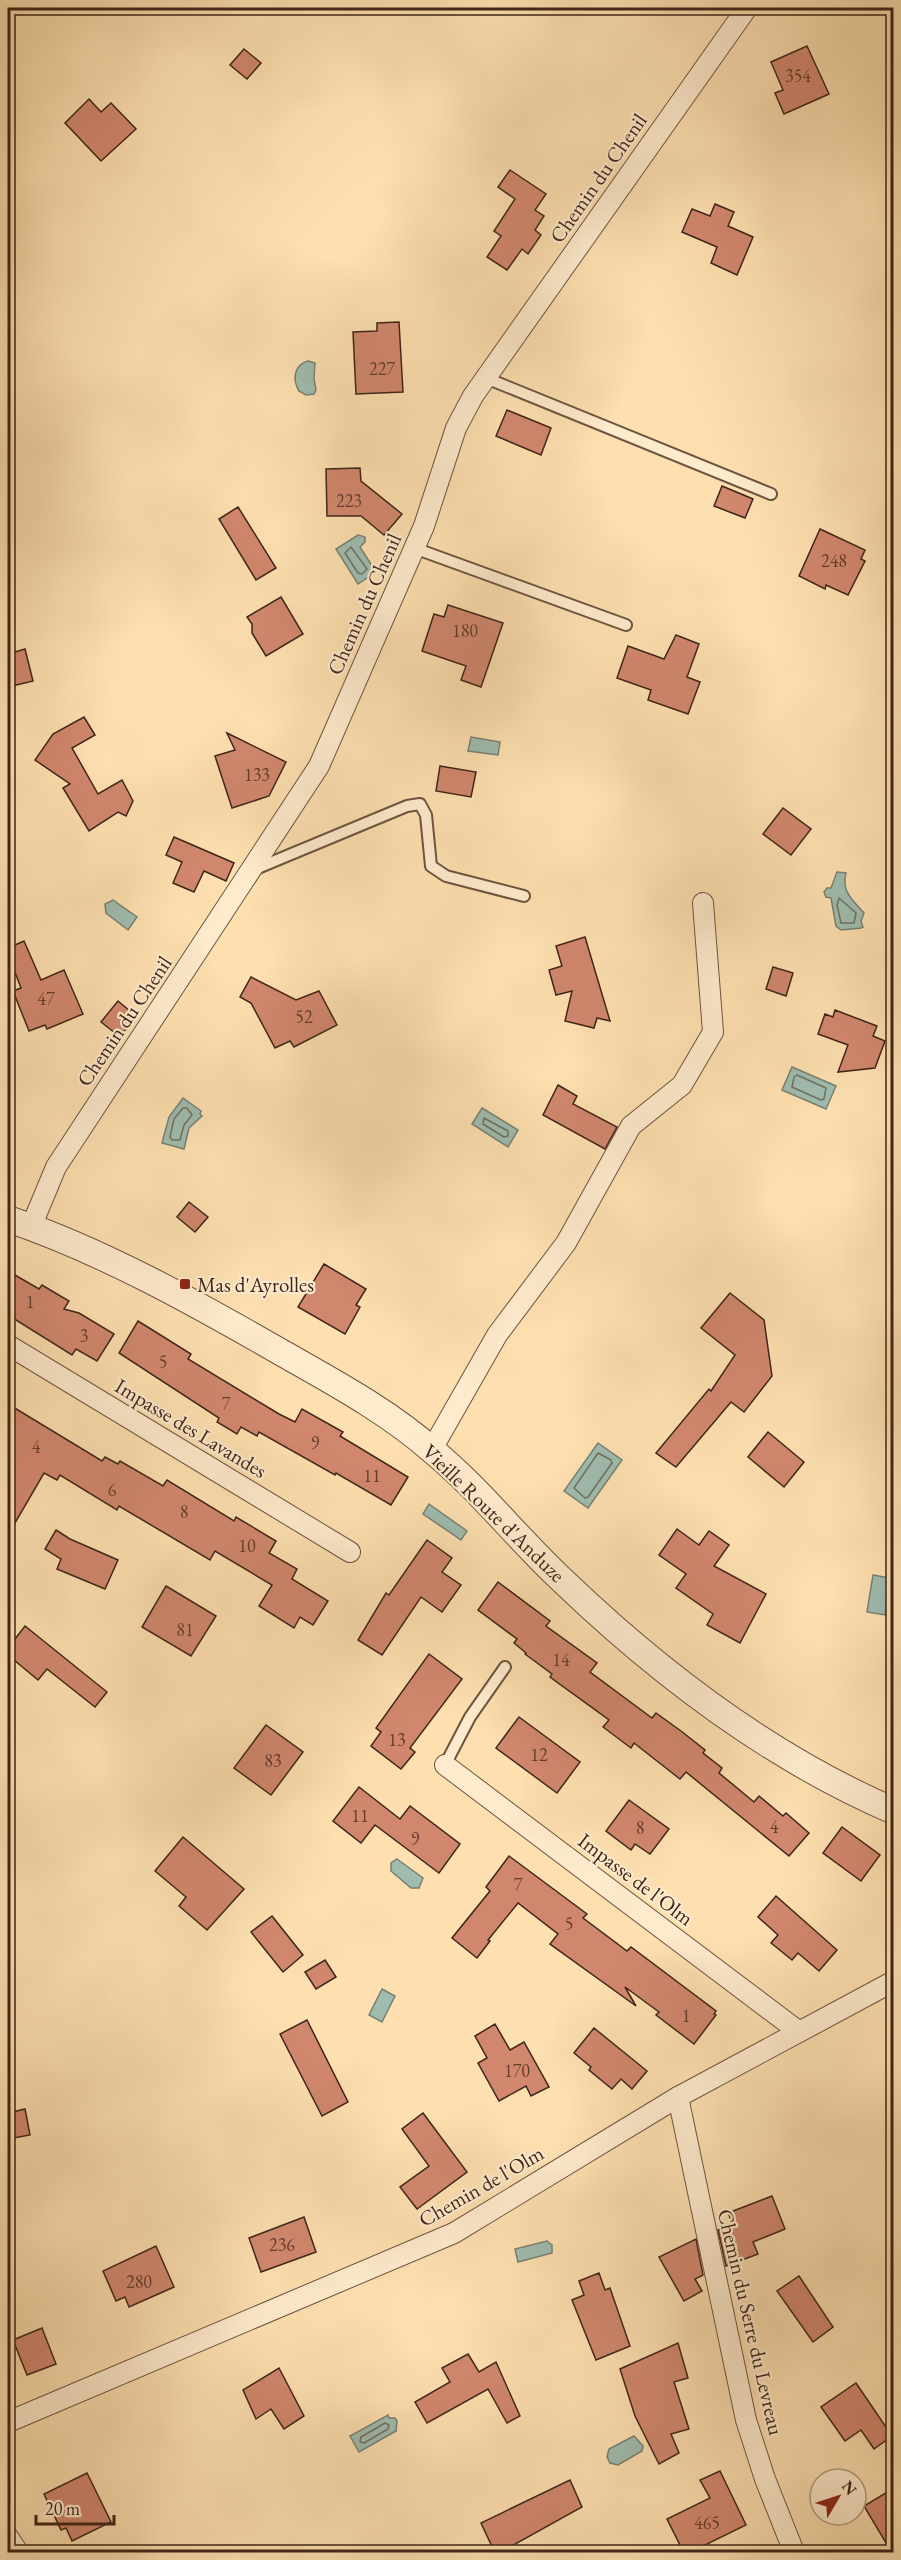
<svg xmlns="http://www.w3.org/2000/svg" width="901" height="2560" viewBox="0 0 901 2560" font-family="'EB Garamond',serif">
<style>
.water{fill:#9fbcaf;stroke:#788073;stroke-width:1.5}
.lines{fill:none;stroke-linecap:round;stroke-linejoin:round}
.shore{stroke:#6e7064;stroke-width:1.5}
.building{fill:#d1876e;stroke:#3e2519;stroke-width:1.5}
.service-casing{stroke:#6e543f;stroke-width:14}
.minor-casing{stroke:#6e543f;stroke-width:22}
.tertiary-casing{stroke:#6e543f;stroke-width:28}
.service{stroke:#feeacc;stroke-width:10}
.minor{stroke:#feeacc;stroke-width:20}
.tertiary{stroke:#feeacc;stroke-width:26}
.poi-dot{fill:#8f2418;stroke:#feeacc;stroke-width:2}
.labels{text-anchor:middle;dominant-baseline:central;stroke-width:4.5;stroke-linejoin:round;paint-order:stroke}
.number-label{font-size:18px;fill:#633e2e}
.street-label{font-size:21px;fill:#3e2519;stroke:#feeacc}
.poi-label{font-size:21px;fill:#3e2519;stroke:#feeacc;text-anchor:start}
</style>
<rect width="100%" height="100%" fill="#fddfb0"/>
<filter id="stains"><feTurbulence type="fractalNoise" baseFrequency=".00333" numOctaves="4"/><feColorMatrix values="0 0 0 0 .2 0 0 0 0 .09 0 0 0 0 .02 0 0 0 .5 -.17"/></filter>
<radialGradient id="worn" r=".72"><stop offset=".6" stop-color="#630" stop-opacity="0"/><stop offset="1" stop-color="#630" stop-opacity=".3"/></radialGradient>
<!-- water -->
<g class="water">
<path d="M308 361 315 363 314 378 316 390 314 394 306 395 299 391C292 379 294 365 308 361Z"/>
<polygon points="358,535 365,537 365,542 360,547 376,572 358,584 336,549"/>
<polygon points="471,737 500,742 498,755 468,751"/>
<path d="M837 872 846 873C841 892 853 900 864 913L861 921 863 927 861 928 841 930 836 926 831 898 826 897 824 892 827 888H831Z"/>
<polygon points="113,900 137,917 128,930 106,913 105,904"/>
<polygon points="792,1067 836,1086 826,1109 782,1090"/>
<polygon points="183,1098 201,1111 200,1114 202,1116 189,1128 184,1149 162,1143 169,1117"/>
<polygon points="482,1108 518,1130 508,1147 472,1124"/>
<polygon points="598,1443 622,1460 588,1508 564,1491"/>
<polygon points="429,1504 467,1531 461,1540 423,1514"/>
<polygon points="873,1575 890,1578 885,1615 867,1612"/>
<polygon points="397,1859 423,1878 419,1888 411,1888 391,1871 391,1863"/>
<polygon points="382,1989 395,1996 382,2022 369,2015"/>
<polygon points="547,2241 552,2245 552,2253 518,2262 515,2249"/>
<polygon points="388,2415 389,2418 395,2418 397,2421 396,2431 359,2452 350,2436"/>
<polygon points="634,2436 643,2446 642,2451 618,2465 610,2463 607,2457 609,2449"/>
</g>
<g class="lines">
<!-- shore -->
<g class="shore">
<polygon points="351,547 367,569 362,574 358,573 345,553"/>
<polygon points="839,898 856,913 854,923 841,923 837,905"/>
<polygon points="797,1075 826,1088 824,1099 821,1100 792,1087 794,1077"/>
<polygon points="183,1108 187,1108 192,1115 184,1125 180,1140 172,1140 170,1137 174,1119"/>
<polygon points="484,1118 508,1131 508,1136 504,1137 483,1124"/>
<polygon points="598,1453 611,1460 612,1463 588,1497 585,1498 574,1488"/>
<polygon points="385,2423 389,2425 388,2429 364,2443 360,2442 361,2437"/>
</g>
</g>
<!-- building -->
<g class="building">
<polygon points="807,46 829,94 784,114 775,93 783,90 771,62"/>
<polygon points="244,49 261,63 247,79 230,65"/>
<polygon points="89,99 101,112 111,103 136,129 101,161 65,123"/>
<polygon points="510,170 546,194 535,210 544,216 535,230 541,235 528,254 522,249 507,270 487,257 501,236 494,231 515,199 498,187"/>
<polygon points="715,204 734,212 728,226 753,237 737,275 711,263 717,247 682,232 692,209 710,216"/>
<polygon points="399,322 403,392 356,394 353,332 377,331 377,323"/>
<polygon points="507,410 551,428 541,455 496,436"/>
<polygon points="360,468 361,481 402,514 384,535 361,516 327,516 326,469"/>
<polygon points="722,486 753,499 745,518 714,506"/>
<polygon points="238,507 276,568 256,580 219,519"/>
<polygon points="820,529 865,550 861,559 865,561 848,595 826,585 825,589 799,576"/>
<polygon points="281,597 303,634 266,656 252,633 252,624 247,617"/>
<polygon points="448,605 503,623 481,687 461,680 466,666 422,651 434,614 444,617"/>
<polygon points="676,635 699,644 687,677 700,682 688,714 648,700 651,690 617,678 628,646 664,659"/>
<polygon points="25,649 33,681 8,687 8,654"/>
<polygon points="84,717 95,735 72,748 98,794 122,780 133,801 126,816 118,812 89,831 63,788 70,784 35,760 53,734"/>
<polygon points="227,733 286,762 269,796 232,808 215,756 235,750"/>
<polygon points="440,766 476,772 471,797 436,791"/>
<polygon points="783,808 811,829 791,855 763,834"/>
<polygon points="174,837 234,863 226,881 204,871 194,892 173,883 182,862 166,855"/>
<polygon points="585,937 610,1021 597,1018 594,1028 565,1021 572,991 556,995 549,970 562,966 556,946"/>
<polygon points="24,941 41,980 64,970 83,1014 47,1029 45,1025 29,1031 13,991 21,988 8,954 8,948"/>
<polygon points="773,967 793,973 786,996 766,989"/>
<polygon points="251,977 296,1000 319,991 337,1025 294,1047 290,1041 275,1048 251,1003 240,997"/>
<polygon points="118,1001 136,1016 120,1037 101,1022"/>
<polygon points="835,1010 877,1026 873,1036 885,1041 875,1068 838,1072 848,1045 818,1034 825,1014 833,1017"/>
<polygon points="558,1085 577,1096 573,1104 617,1127 605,1149 543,1115"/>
<polygon points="189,1202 208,1217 195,1232 177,1217"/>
<polygon points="324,1264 366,1289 356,1305 360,1307 345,1334 298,1307"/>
<polygon points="8,1271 39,1289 42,1285 57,1294 69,1301 64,1309 79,1313 114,1334 97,1361 76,1349 72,1355 8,1315"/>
<polygon points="730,1293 764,1320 772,1376 744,1412 731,1402 676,1467 656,1453 709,1389 711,1391 735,1355 701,1328"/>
<polygon points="138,1321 191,1354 188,1359 279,1414 295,1422 302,1409 343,1432 340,1436 408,1477 391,1505 336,1473 335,1475 259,1432 257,1436 241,1427 237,1434 217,1422 219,1418 119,1353"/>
<polygon points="8,1404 102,1461 105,1457 118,1464 120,1461 163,1486 167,1480 234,1521 236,1517 276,1541 269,1553 297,1569 292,1579 328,1601 313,1625 300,1617 294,1628 259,1606 272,1585 215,1551 210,1560 119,1506 117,1510 60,1475 57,1480 44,1473 8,1535"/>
<polygon points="768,1432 804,1462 784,1487 748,1457"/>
<polygon points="677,1529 699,1545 709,1531 729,1545 714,1566 766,1594 740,1643 707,1625 713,1614 676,1588 686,1574 659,1555"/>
<polygon points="56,1530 70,1539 118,1560 105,1589 57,1569 61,1559 45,1549"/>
<polygon points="427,1540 452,1558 442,1572 461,1585 442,1612 421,1597 382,1655 358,1640 386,1593 389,1595"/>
<polygon points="498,1582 550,1621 546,1626 597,1663 590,1672 652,1718 656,1713 681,1731 705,1750 703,1753 722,1768 719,1773 754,1802 759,1796 783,1816 786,1813 809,1833 789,1856 686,1772 680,1779 634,1743 631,1748 603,1727 609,1720 550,1677 552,1674 525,1654 526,1653 514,1643 517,1639 478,1610"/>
<polygon points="166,1586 216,1616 191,1656 142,1627"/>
<polygon points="25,1626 107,1692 95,1707 47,1669 38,1680 8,1655 8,1648"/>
<polygon points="429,1654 462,1679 410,1748 415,1752 401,1769 371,1746 381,1732 376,1728"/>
<polygon points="519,1717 580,1762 557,1793 496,1748"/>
<polygon points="266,1725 303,1752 271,1795 234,1768"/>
<polygon points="359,1787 400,1819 410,1806 460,1844 439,1873 375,1825 361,1843 333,1821"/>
<polygon points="629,1800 669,1829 650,1854 635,1844 631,1850 606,1831"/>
<polygon points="842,1827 880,1855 861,1881 823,1853"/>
<polygon points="183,1837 244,1889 207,1930 179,1906 186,1897 155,1871"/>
<polygon points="509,1856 587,1914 583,1918 627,1951 631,1947 716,2011 714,2014 716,2015 694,2044 656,2015 659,2012 625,1987 636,2006 550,1944 558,1934 518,1903 488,1940 490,1941 477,1958 452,1938 490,1891 486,1887"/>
<polygon points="776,1896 837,1950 819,1971 798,1953 792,1960 771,1943 778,1935 758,1917"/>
<polygon points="272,1916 303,1955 283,1972 251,1932"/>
<polygon points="325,1960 336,1977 316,1989 305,1972"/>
<polygon points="307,2020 348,2102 322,2116 280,2034"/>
<polygon points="495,2024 510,2050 524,2042 549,2087 531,2096 526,2086 499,2101 478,2063 487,2058 475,2036"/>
<polygon points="594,2028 647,2071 632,2089 621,2079 612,2089 589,2070 591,2067 574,2053"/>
<polygon points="25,2109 30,2135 8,2139 8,2113"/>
<polygon points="423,2113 467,2172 417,2209 400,2187 429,2166 402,2129"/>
<polygon points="772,2196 785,2229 753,2242 758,2254 726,2266 718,2230 733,2224 728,2213"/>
<polygon points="304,2217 316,2252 261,2272 249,2238"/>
<polygon points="696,2239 703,2275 695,2279 702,2291 684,2301 659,2257"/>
<polygon points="156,2246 174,2287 129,2307 125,2297 116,2301 103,2271"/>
<polygon points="599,2273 605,2290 610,2288 630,2346 596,2360 572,2300 584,2295 579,2281"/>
<polygon points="799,2276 833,2327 813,2342 777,2291"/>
<polygon points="42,2328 56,2364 27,2375 13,2340"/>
<polygon points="678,2343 688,2378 674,2382 689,2429 671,2434 679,2453 659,2464 635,2416 620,2369"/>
<polygon points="468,2354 479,2372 496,2362 520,2416 507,2423 488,2389 427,2423 415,2402 450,2382 442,2368"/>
<polygon points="279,2368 304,2416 284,2429 271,2409 256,2419 243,2390"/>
<polygon points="856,2383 892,2436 874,2449 861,2430 845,2441 821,2407"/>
<polygon points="720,2471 746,2525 705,2545 709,2553 684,2553 667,2519 710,2498 700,2480"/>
<polygon points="87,2473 111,2522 72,2541 66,2528 61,2530 44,2494"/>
<polygon points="570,2480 582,2507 499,2553 495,2553 481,2523"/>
<polygon points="894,2488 894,2553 892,2553 864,2506"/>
</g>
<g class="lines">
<defs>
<g id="service">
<polyline points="486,378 771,494"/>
<polyline points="414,548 626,625"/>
<polyline points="253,870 407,806 420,804 426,815 431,866 446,876 524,896"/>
<polyline points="445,1765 470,1717 505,1667"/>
</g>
<g id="minor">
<polyline points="31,1227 56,1167 319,766 424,526 456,428 473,396 747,8"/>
<polyline points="8,1345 350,1552"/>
<polyline points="432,1449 497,1335 566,1243 631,1126 682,1085 713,1032 703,903"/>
<polyline points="445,1765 798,2031"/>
<polyline points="678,2097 746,2420 765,2479 794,2552"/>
<polyline points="8,2422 454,2233 678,2097 894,1981"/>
<polyline points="8,2537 18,2552"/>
</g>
<path id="tertiary" d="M8 1219C103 1251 197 1304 284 1354 335 1383 389 1412 433 1451 480 1490 518 1539 563 1581 659 1673 771 1758 894 1811"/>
</defs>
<!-- service casing -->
<use href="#service" class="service-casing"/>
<!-- minor casing -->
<use href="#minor" class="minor-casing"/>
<!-- tertiary casing -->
<use href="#tertiary" class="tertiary-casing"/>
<!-- service -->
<use href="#service" class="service"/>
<!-- minor -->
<use href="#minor" class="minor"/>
<!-- tertiary -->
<use href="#tertiary" class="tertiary"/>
</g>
<!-- markers -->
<rect class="poi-dot" x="179" y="1278" width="12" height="12" rx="3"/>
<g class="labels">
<!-- number labels -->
<g class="number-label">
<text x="798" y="75">354</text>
<text x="382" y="368">227</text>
<text x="349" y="500">223</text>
<text x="834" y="560">248</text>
<text x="465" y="630">180</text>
<text x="257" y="774">133</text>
<text x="46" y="998">47</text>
<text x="304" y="1016">52</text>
<text x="30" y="1301">1</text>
<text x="84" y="1335">3</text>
<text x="163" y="1361">5</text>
<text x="226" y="1403">7</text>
<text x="315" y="1442">9</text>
<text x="36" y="1446">4</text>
<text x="372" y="1475">11</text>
<text x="112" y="1489">6</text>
<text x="184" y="1511">8</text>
<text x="247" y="1545">10</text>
<text x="185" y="1629">81</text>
<text x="561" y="1659">14</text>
<text x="397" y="1739">13</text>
<text x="539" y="1754">12</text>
<text x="273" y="1760">83</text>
<text x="360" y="1815">11</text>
<text x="774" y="1826">4</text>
<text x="640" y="1827">8</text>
<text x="415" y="1838">9</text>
<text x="518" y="1884">7</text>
<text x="569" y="1923">5</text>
<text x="686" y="2015">1</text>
<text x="517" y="2070">170</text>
<text x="282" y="2244">236</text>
<text x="139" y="2281">280</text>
<text x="707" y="2522">465</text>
</g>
<!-- street labels -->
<g class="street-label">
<text transform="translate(598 178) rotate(-55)">Chemin du Chenil</text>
<text transform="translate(364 604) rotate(-66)">Chemin du Chenil</text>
<text transform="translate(124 1021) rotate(-56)">Chemin du Chenil</text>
<text transform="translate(191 1428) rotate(31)">Impasse des Lavandes</text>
<text transform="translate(494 1513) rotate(44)">Vieille Route d'Anduze</text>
<text transform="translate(636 1879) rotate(37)">Impasse de l'Olm</text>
<text transform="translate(481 2186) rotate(-30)">Chemin de l'Olm</text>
<text transform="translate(751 2322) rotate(77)">Chemin du Serre du Levreau</text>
</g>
<!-- poi labels -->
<g class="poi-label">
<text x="197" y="1284">Mas d'Ayrolles</text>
</g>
</g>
<!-- margin -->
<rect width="901" height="2560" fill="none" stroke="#fddfb0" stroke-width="30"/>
<rect x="9" y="9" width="883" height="2542" fill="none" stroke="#3e2519" stroke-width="3"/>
<rect x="15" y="15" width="871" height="2530" fill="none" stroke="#3e2519" stroke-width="1.5"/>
<!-- north arrow -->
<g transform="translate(838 2497) rotate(51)"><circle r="28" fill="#feeacc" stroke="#b19b84" stroke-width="1.5"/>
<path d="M0-4.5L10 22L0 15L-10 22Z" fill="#8f2418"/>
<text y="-9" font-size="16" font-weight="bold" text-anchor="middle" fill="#3e2519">N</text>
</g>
<!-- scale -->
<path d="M36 2515v9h78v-9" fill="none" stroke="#3e2519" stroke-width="3"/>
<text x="45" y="2515" font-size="18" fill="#3e2519" stroke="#feeacc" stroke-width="4.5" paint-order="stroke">20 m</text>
<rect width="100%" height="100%" filter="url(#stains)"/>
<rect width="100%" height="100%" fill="url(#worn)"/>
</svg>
